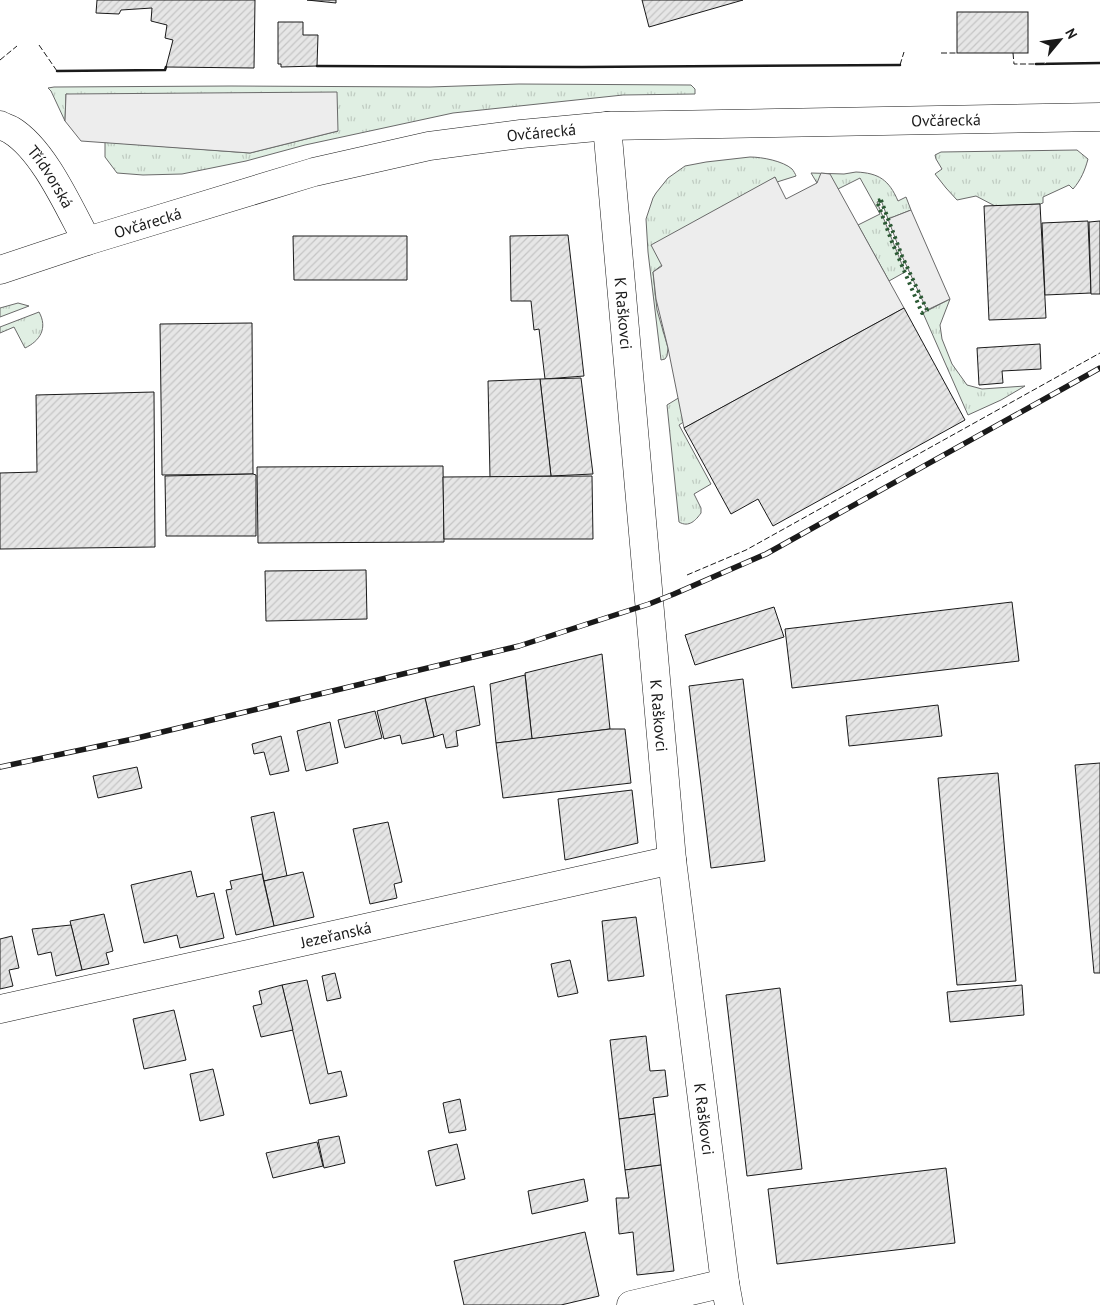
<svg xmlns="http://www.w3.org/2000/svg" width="1100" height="1305" viewBox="0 0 1100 1305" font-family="'PT Sans',sans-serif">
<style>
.grass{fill:url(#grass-tufts);stroke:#6a6a6a}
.parking{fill:#ededed;stroke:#6a6a6a}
.building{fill:url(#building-hatch);stroke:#1a1a1a}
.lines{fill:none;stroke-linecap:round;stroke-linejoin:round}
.street-casing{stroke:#1a1a1a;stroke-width:29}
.secondary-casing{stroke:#1a1a1a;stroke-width:29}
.street{stroke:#fff;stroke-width:28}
.secondary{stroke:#fff;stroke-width:28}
.rail-casing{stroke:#1a1a1a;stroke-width:5.5}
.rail{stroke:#fff;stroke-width:4;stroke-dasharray:11;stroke-linecap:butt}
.hedge{stroke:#2b5a34;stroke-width:4;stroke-dasharray:2.5 4;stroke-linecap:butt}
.fence{stroke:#1a1a1a;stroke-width:1;stroke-dasharray:6 2.5;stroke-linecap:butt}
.wall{stroke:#1a1a1a;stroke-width:2.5}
.labels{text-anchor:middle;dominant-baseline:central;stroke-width:4;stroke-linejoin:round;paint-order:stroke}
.street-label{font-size:16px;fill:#1a1a1a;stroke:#fff}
</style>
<defs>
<pattern id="grass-tufts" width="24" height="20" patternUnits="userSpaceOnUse" patternTransform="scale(1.25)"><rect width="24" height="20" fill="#e0efe3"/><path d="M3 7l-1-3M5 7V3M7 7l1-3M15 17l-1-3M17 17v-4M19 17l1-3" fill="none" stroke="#c0ccc2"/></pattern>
<pattern id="building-hatch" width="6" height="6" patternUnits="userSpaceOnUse" patternTransform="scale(1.25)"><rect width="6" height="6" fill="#e6e6e6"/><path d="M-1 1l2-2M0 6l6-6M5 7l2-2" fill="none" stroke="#c5c5c5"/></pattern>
</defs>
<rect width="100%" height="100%" fill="#fff"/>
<!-- grass -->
<g class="grass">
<polygon points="519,84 691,85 695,89 695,94 623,95 453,113 305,145 246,161 182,174 143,175 117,173 105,157 105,142 250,153 338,131 66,94 65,121 51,91 48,88 54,87 231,86 430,87"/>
<path d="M1077 150 1088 159C1085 170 1081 180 1073 189L1069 185 1043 197V203L1040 204 995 206 976 196 957 200 946 188 935 174 942 169 936 159 935 155 941 152Z"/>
<path d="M750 157C762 157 783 161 792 169 793 170 796 175 796 176L777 182 775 177 653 272 657 310 668 348 667 356 665 359 661 360 648 252 646 219 653 198 656 193 668 178 685 166 706 162Z"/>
<path d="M856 172C879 173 889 180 898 201L906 197 911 210 888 219 881 200 877 202 905 272 889 281 858 225 880 214 860 178 838 189 830 181 817 183 811 173 844 174Z"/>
<polygon points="950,299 940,325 942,339 952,364 967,385 982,389 1025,386 1001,400 968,415 923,313"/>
<polygon points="18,303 29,306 0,317 0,308"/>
<path d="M39 312C48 328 40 341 25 348L14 327 0 333V327Z"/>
<path d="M680 397 685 421 679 425 711 484 694 494 701 508V513C696 520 689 528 679 522L667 405Z"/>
</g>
<!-- parking -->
<g class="parking">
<polygon points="337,92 338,131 250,153 81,141 65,121 66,94"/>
<polygon points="821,173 830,174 904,308 684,428 668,348 656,299 653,272 662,266 651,245 775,177 786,199 817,183"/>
<polygon points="911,210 950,299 927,310 902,256 888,219"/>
</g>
<!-- building -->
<g class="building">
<polygon points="97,0 255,0 254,68 166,67 173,40 165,38 167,25 151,21 152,8 121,10 119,14 96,13"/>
<polygon points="307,0 336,0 336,3"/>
<polygon points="642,0 743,0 649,27"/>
<rect x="957" y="12" width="71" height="41"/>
<polygon points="278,22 303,22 303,35 318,35 317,66 281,67 281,64 278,64"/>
<polygon points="1040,204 1046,318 989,320 984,206"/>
<polygon points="1088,221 1091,293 1045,295 1042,223"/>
<polygon points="1100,221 1100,294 1091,294 1089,222"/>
<polygon points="568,235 584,376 545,379 539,329 534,330 531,301 511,301 510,236"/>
<polygon points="293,236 407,236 407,280 294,280"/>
<polygon points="904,308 965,420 773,526 758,499 731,514 684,428"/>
<polygon points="252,323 253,474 162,475 160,324"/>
<polygon points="1040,344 1041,369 1002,371 1003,383 979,385 977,348"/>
<polygon points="581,378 593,474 551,476 540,379"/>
<polygon points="540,379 551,476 490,477 488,381"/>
<polygon points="154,392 155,547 0,549 0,473 37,472 36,395"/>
<polygon points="443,466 444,542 258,543 257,467"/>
<polygon points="253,474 256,475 256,536 166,536 165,476"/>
<polygon points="592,476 593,539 444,539 443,477"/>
<polygon points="366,570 367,619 266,621 265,571"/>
<polygon points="1012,602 1019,661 792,688 785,629"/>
<polygon points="774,607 784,637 695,665 685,635"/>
<polygon points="602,654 610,729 532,739 525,673"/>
<polygon points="525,675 532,739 496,743 490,684"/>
<polygon points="743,679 765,861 711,868 689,686"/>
<polygon points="474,686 480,725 456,731 458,746 446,748 443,734 434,737 425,698"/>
<polygon points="425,698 434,737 402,744 400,735 384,739 377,711"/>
<polygon points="938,705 942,736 849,746 846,716"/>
<polygon points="375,711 382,738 345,748 338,720"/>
<polygon points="330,722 338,763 306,771 297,731"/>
<polygon points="610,729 625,729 631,783 503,798 496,743"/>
<polygon points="281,736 289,771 270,775 264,752 254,754 252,744"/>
<polygon points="1100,763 1100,973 1094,973 1075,765"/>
<polygon points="137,767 142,788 98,798 93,776"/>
<polygon points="998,773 1016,981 957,985 938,778"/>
<polygon points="632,790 638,843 565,860 558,799"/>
<polygon points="274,812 287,876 264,881 251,817"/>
<polygon points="388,822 402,882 394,884 397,898 370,904 353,829"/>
<polygon points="191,871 197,897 214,893 224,938 180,948 177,935 144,943 131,885"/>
<polygon points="303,872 314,917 274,926 264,881"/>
<polygon points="262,874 274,926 236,935 226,890 232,889 230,881"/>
<polygon points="104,914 113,951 106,953 109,964 82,970 70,921"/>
<polygon points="636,917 644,976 608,981 602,921"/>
<polygon points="71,925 82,970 56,976 51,952 38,955 32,929"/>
<polygon points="12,936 19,968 9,970 13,986 0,989 0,939"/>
<polygon points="570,960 578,993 558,997 551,964"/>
<polygon points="335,973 341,998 327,1001 322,976"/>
<polygon points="307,980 328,1074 341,1071 347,1096 310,1104 282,985"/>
<polygon points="282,985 293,1030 261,1037 253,1006 262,1004 259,991"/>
<polygon points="1022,985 1024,1015 950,1022 947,992"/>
<polygon points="780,988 802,1169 747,1176 726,995"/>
<polygon points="174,1010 186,1060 144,1069 133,1019"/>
<polygon points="646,1036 650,1071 665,1070 668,1096 653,1098 655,1114 619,1119 610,1040"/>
<polygon points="213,1069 224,1115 200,1121 190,1074"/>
<polygon points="460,1099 466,1130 449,1133 443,1103"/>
<polygon points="655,1114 661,1165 625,1170 619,1119"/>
<polygon points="339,1136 345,1163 324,1168 318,1140"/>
<polygon points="317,1142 323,1166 273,1178 266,1153"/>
<polygon points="457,1144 465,1179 436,1186 428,1151"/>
<polygon points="661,1165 674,1271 637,1275 633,1232 619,1234 616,1198 629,1198 625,1170"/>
<polygon points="946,1168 955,1243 777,1264 768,1189"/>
<polygon points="584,1179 588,1201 532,1214 528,1191"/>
<polygon points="585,1232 599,1296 561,1305 464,1305 454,1261"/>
</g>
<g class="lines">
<defs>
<g id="street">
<path id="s1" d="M607 126 672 860 725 1283 729 1305"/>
<path id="s2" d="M0 1009 672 860"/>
<polyline points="631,1305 725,1283"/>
</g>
<g id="secondary">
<path id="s3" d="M0 125C3 127 8 128 11 130 44 150 69 208 87 241"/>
<path id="s4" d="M0 270 87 241 314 172 429 146 521 134 607 126 1100 117"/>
</g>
</defs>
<!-- street casing -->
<use href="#street" class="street-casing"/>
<!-- secondary casing -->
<use href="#secondary" class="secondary-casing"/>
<!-- street -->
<use href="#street" class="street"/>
<!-- secondary -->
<use href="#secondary" class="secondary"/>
<defs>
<polyline id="rail" points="0,767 133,739 519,646 649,604 674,594 766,554 1100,368"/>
</defs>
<!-- rail casing -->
<use href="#rail" class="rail-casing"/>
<!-- rail -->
<use href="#rail" class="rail"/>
<!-- hedge -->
<polygon class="hedge" points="881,200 902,256 927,310 922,313 892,242 877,201"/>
<!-- fence -->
<g class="fence">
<polyline points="39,45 57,71"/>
<polyline points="941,53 957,53"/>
<polyline points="1013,53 1014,64 1036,64"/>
<polyline points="0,60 17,46"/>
<polyline points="900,65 904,52"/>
<polyline points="687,575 746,550 1100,353"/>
</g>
<!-- wall -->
<g class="wall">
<polyline points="1036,64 1100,63"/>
<polyline points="317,66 582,67 900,65"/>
<polyline points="57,71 165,70 166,67"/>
</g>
</g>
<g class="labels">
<!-- street labels -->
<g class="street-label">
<text stroke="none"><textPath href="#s4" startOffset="965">Ovčárecká</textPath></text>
<text stroke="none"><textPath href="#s4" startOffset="560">Ovčárecká</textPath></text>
<text stroke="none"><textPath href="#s3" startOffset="74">Třídvorská</textPath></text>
<text stroke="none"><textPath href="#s4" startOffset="155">Ovčárecká</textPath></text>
<text stroke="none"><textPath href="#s1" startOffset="188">K Raškovci</textPath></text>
<text stroke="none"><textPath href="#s1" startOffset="592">K Raškovci</textPath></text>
<text stroke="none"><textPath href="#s2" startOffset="344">Jezeřanská</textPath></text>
<text stroke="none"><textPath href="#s1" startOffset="998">K Raškovci</textPath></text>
</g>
</g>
<!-- north arrow -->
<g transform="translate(1060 40) rotate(61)" stroke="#ffffff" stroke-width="4" paint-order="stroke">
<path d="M0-4L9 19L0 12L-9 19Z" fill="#1a1a1a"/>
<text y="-8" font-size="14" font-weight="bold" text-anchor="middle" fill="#1a1a1a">N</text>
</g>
</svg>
